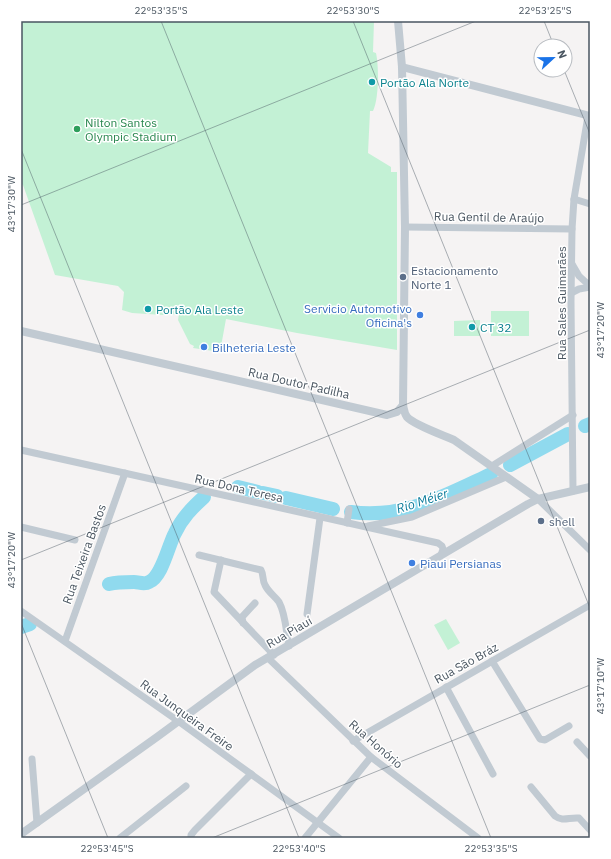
<svg xmlns="http://www.w3.org/2000/svg" width="611" height="859" viewBox="0 0 611 859" font-family="'IBM Plex Sans',sans-serif">
<style>
.green{fill:#c3f1d5}
.lines{fill:none;stroke-linecap:round;stroke-linejoin:round}
.river{stroke:#90daee;stroke-width:14}
.minor{stroke:#c1cad2;stroke-width:7}
.tertiary{stroke:#c1cad2;stroke-width:8}
.ticks{fill:none;stroke:#4a5661;stroke-width:1;stroke-opacity:0.45}
.culture-dot{fill:#0f9aa8;stroke:#fff;stroke-width:1.5}
.leisure-dot{fill:#2e9e5b;stroke:#fff;stroke-width:1.5}
.service-dot{fill:#5c6f8a;stroke:#fff;stroke-width:1.5}
.shop-dot{fill:#3f7fe0;stroke:#fff;stroke-width:1.5}
.labels{text-anchor:middle;dominant-baseline:central;stroke-width:3;stroke-linejoin:round;paint-order:stroke}
.culture-label{font-size:12px;fill:#0d838f;stroke:#fff;text-anchor:start}
.leisure-label{font-size:12px;fill:#27864d;stroke:#fff;text-anchor:start}
.street-label{font-size:12px;fill:#4a5661;stroke:#fff}
.service-label{font-size:12px;fill:#4e5e75;stroke:#fff;text-anchor:start}
.shop-label{font-size:12px;fill:#366cbe;stroke:#fff;text-anchor:start}
.water-label{font-size:13px;font-style:italic;fill:#0c7c9b;stroke:#fff}
.neatline{fill:none;stroke:#4a5661;stroke-width:1.5}
.ticks-label{font-size:10px;text-anchor:middle;fill:#4a5661}
</style>
<rect width="100%" height="100%" fill="#f5f3f3"/>
<!-- green -->
<g class="green">
<path d="M21 21H374L373 52 376 53C379 66 379 99 373 111H370L368 153 391 167V172H397V350L297 333 226 319 220 352 193 348 194 346 190 344 178 320 179 314 163 315 132 313 122 310 124 292 118 286 55 275 23 185 21 184Z"/>
<rect x="491" y="311" width="38" height="25"/>
<polygon points="480,320 480,336 454,336 454,321"/>
<polygon points="446,619 460,643 448,650 434,625"/>
</g>
<g class="lines">
<!-- river -->
<g class="river">
<polyline points="585,426 590,424"/>
<polyline points="510,465 568,434"/>
<polyline points="238,487 258,492"/>
<polyline points="263,493 277,496"/>
<polyline points="286,498 333,509"/>
<path d="M351 512C404 519 444 496 491 474"/>
<path d="M109 584C117 582 126 582 134 582 139 582 144 585 149 582 162 577 168 546 175 533 182 518 192 508 204 497"/>
<polyline points="21,627 30,624"/>
</g>
<!-- minor -->
<g class="minor">
<polyline points="574,199 590,204"/>
<polyline points="405,227 572,229"/>
<polyline points="572,264 579,276 590,286"/>
<polyline points="571,293 579,289 590,287"/>
<polyline points="21,450 438,543 442,546 443,549 441,555"/>
<polyline points="492,466 573,415"/>
<polyline points="573,491 571,302 572,229 574,199 588,116"/>
<polyline points="538,499 590,550"/>
<polyline points="347,523 349,509"/>
<polyline points="368,526 412,517 506,477"/>
<polyline points="21,527 75,540"/>
<path d="M199 555 261 570C264 575 262 580 265 585 268 592 275 596 279 602 286 615 286 632 289 646"/>
<polyline points="221,560 214,592 274,655"/>
<polyline points="21,611 178,721 339,838"/>
<polyline points="307,614 320,518"/>
<polyline points="243,623 242,617 255,603"/>
<polyline points="65,641 125,473"/>
<polyline points="268,658 371,757 478,838"/>
<polyline points="492,661 540,739 545,740 569,726"/>
<polyline points="446,687 493,774"/>
<polyline points="353,741 590,605"/>
<polyline points="577,742 590,756"/>
<polyline points="32,759 37,823"/>
<path d="M531 787 555 816C563 822 569 817 579 818L590 830"/>
<polyline points="120,838 186,786"/>
<polyline points="191,838 191,835 195,830 251,774"/>
<polyline points="305,838 371,757"/>
</g>
<!-- tertiary -->
<g class="tertiary">
<path d="M398 21 402 67 405 227 403 405C404 409 404 413 407 417 414 425 443 435 454 440L538 499"/>
<polyline points="402,67 590,116"/>
<polyline points="21,331 387,415 397,412 403,405"/>
<polyline points="21,834 157,737 255,665 528,504 538,499 590,487"/>
</g>
</g>
<!-- ticks -->
<path class="ticks" d="M161 21 491 838M353 21 590 608M544 21 554 46M564 70 590 134M21 149 299 838M21 205 476 21M21 560 590 330M21 623 108 838M212 838 590 685"/>
<!-- markers -->
<g class="culture-dot">
<circle cx="372" cy="82" r="4"/>
<circle cx="148" cy="309" r="4"/>
<circle cx="472" cy="327" r="4"/>
</g>
<circle class="leisure-dot" cx="77" cy="129" r="4"/>
<g class="service-dot">
<circle cx="403" cy="277" r="4"/>
<circle cx="541" cy="521" r="4"/>
</g>
<g class="shop-dot">
<circle cx="420" cy="315" r="4"/>
<circle cx="204" cy="347" r="4"/>
<circle cx="412" cy="563" r="4"/>
</g>
<g class="labels">
<!-- culture labels -->
<g class="culture-label">
<text x="380" y="82">Portão Ala Norte</text>
<text x="156" y="309">Portão Ala Leste</text>
<text x="480" y="327">CT 32</text>
</g>
<!-- leisure labels -->
<g class="leisure-label">
<text x="85" y="122">Nilton Santos<tspan x="85" dy="14">Olympic Stadium</tspan></text>
</g>
<!-- street labels -->
<g class="street-label">
<text transform="translate(489 217) rotate(1)">Rua Gentil de Araújo</text>
<text transform="translate(561 303) rotate(-90)">Rua Sales Guimarães</text>
<text transform="translate(299 383) rotate(13)">Rua Doutor Padilha</text>
<text transform="translate(239 488) rotate(13)">Rua Dona Teresa</text>
<text transform="translate(84 554) rotate(-70)">Rua Teixeira Bastos</text>
<text transform="translate(289 632) rotate(-30)">Rua Piauí</text>
<text transform="translate(466 663) rotate(-29)">Rua São Bráz</text>
<text transform="translate(187 715) rotate(36)">Rua Junqueira Freire</text>
<text transform="translate(376 744) rotate(41)">Rua Honório</text>
</g>
<!-- service labels -->
<g class="service-label">
<text x="411" y="270">Estacionamento<tspan x="411" dy="14">Norte 1</tspan></text>
<text x="549" y="521">shell</text>
</g>
<!-- shop labels -->
<g class="shop-label">
<text x="412" y="308" text-anchor="end">Servicio Automotivo<tspan x="412" dy="14">Oficina's</tspan></text>
<text x="212" y="347">Bilheteria Leste</text>
<text x="420" y="563">Piaui Persianas</text>
</g>
<!-- water labels -->
<g class="water-label">
<text transform="translate(422 501) rotate(-18)">Rio Méier</text>
</g>
</g>
<!-- border -->
<rect width="611" height="859" fill="none" stroke="#ffffff" stroke-width="44"/>
<!-- north arrow -->
<g transform="translate(553 58) rotate(68)"><circle r="19" fill="#ffffff" stroke="#b7bbc0"/>
<path d="M0-3L7 15L0 10L-7 15Z" fill="#1a73e8"/>
<text y="-6" font-size="11" font-weight="bold" text-anchor="middle" fill="#4a5661">N</text>
</g>
<rect x="22" y="22" width="567" height="815" class="neatline"/>
<g class="ticks-label">
<text x="161" y="14">22°53'35"S</text>
<text x="353" y="14">22°53'30"S</text>
<text x="545" y="14">22°53'25"S</text>
<text transform="translate(11 204) rotate(-90)" y="4">43°17'30"W</text>
<text transform="translate(600 330) rotate(-90)" y="4">43°17'20"W</text>
<text transform="translate(11 560) rotate(-90)" y="4">43°17'20"W</text>
<text transform="translate(600 686) rotate(-90)" y="4">43°17'10"W</text>
<text x="107" y="852">22°53'45"S</text>
<text x="299" y="852">22°53'40"S</text>
<text x="491" y="852">22°53'35"S</text>
</g>
</svg>
